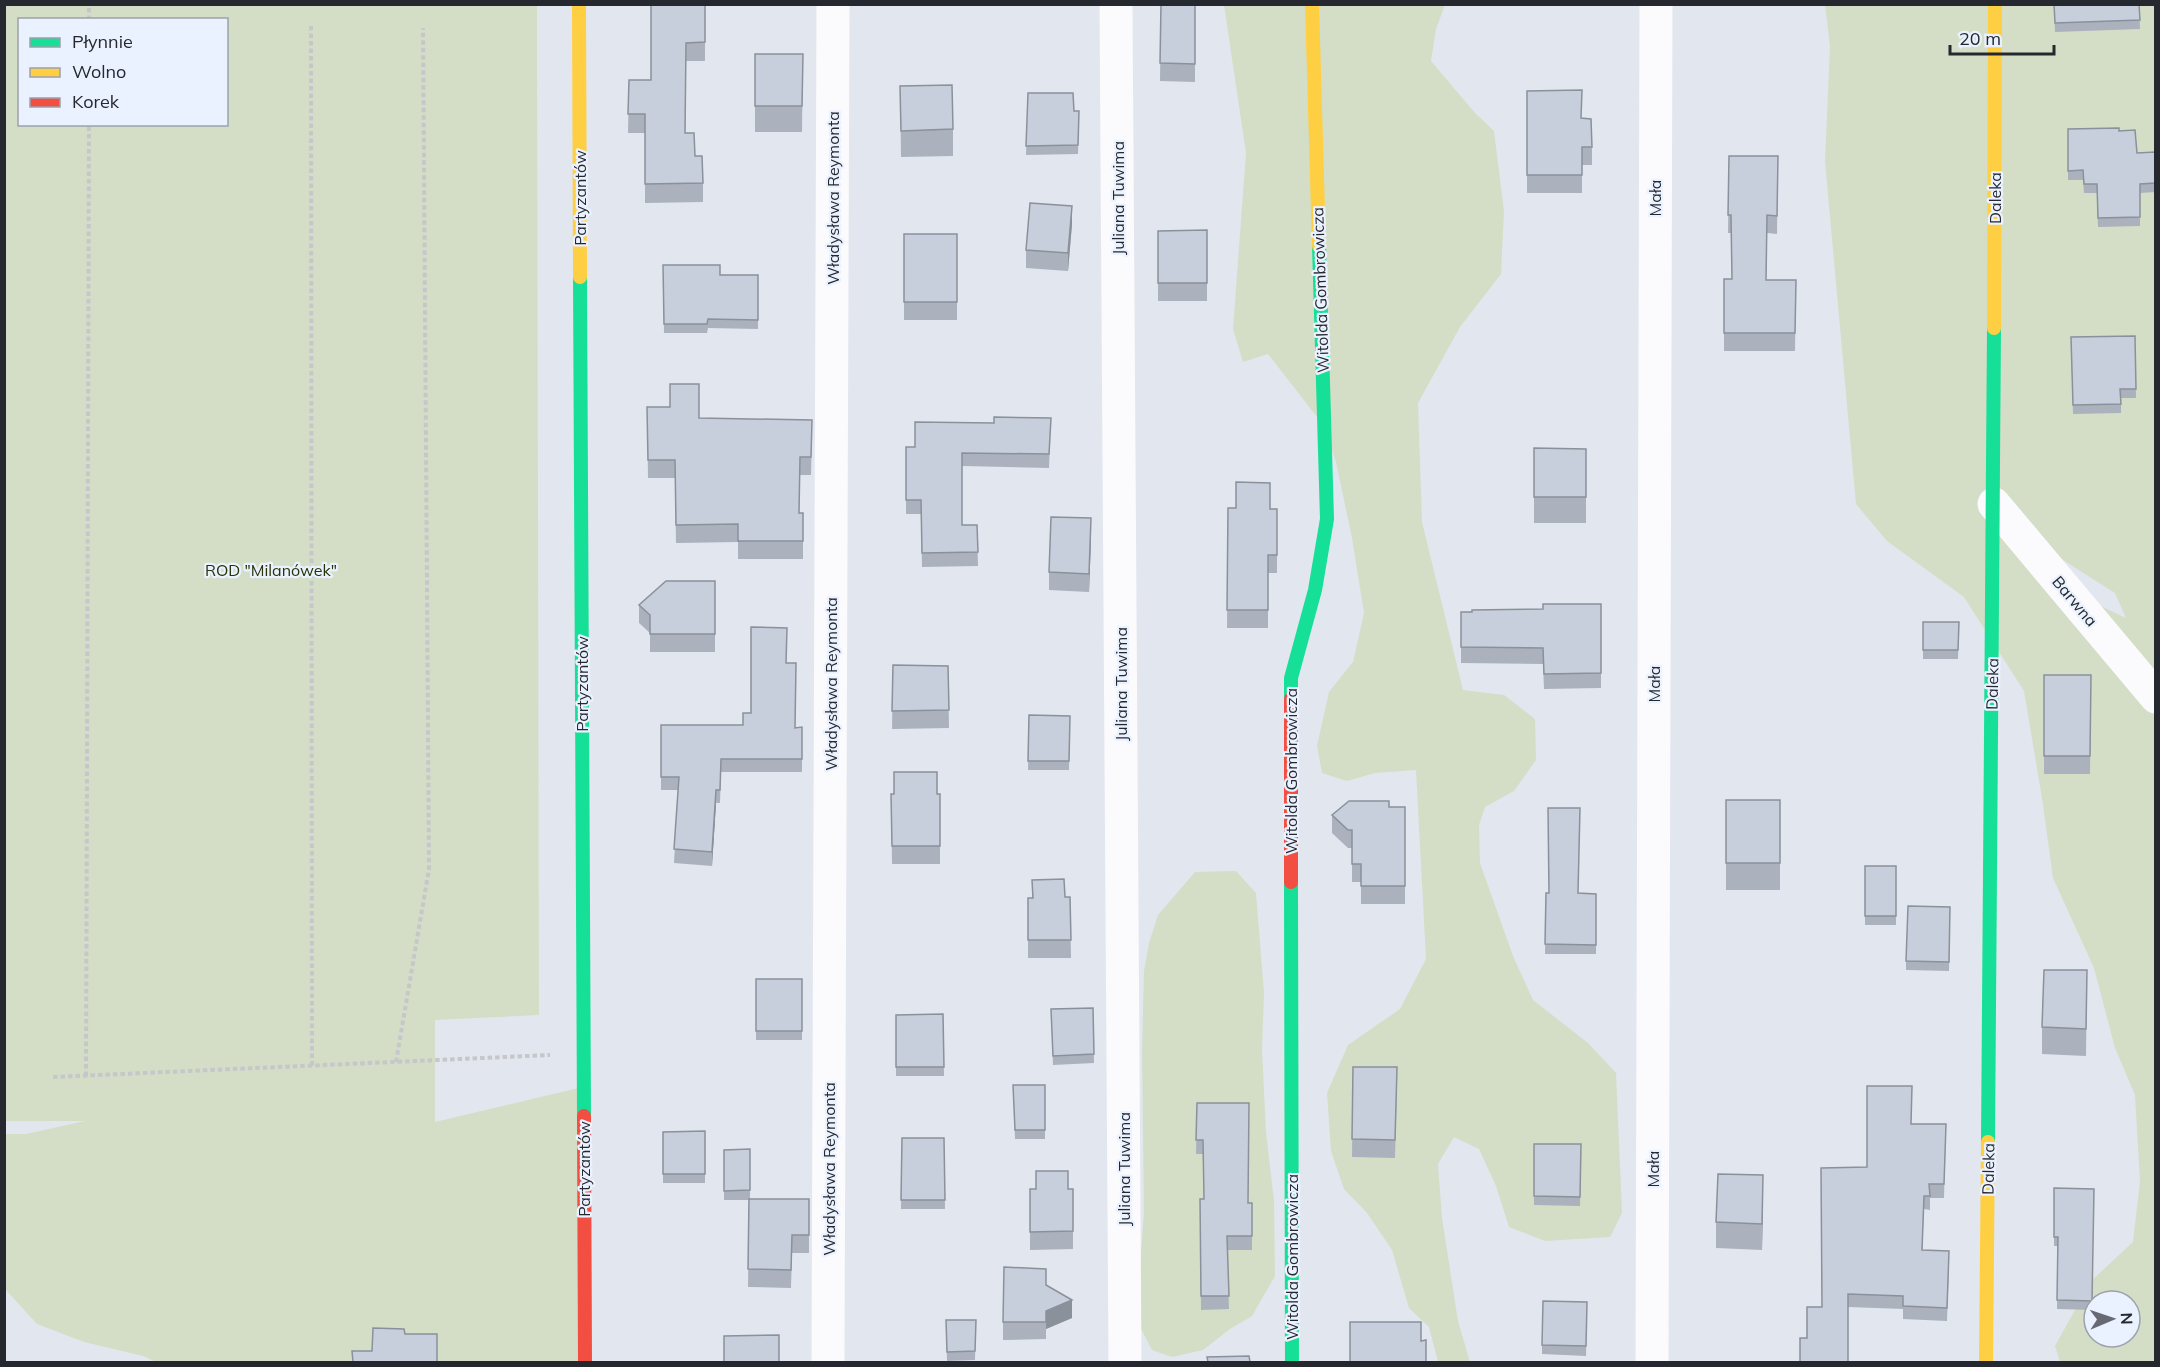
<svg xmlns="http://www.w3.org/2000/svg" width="2160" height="1367" viewBox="0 0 2160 1367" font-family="Mulish,sans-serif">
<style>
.green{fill:#d4dec6;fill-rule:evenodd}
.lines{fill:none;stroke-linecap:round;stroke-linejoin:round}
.path{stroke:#c5c7ca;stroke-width:4;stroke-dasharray:4.5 3;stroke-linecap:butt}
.street{stroke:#fbfbfd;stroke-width:33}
.fast{stroke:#16e098;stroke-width:14}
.slow{stroke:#ffcf43;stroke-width:14}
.jam{stroke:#f24e42;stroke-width:14}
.wall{fill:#abb2bd}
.shaded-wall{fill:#8b919a}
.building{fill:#c7cfdc;stroke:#8b919a;stroke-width:1.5}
.labels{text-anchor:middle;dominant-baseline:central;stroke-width:4.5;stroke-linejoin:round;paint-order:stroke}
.street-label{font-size:16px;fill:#25282e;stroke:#ebf2ff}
.park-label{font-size:16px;fill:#293307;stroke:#ebf2ff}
</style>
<rect width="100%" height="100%" fill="#e2e6ef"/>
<!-- green -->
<g class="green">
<path d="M5 5H537L539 1015 435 1020V1122L583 1087 585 1362H156L143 1356 84 1342 37 1324 5 1289 4 1134H26L85 1121H5ZM20 20H226V124H20Z"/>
<polygon points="1224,5 1445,5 1436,29 1431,61 1475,113 1494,131 1504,211 1501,274 1460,327 1418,403 1422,522 1463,690 1504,695 1535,719 1536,760 1514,791 1485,807 1479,825 1480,863 1513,956 1533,1000 1588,1043 1616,1073 1622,1213 1610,1237 1545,1241 1509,1227 1496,1186 1479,1149 1454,1137 1438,1164 1442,1218 1458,1321 1470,1362 1438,1362 1429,1327 1409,1308 1392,1250 1367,1213 1344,1189 1331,1151 1327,1093 1348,1045 1400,1009 1426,959 1416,770 1375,773 1347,781 1322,773 1317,746 1329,692 1353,662 1364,613 1352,538 1336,462 1324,426 1268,354 1243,362 1233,329 1246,153"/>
<path d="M1825 5H2155V1362H2060L2055 1346 2091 1281 2133 1242 2140 1181 2135 1095 2115 1048 2094 968 2053 878 2042 798 2024 691 1964 597 1887 541 1856 504 1825 161 1830 46ZM2055 555 2115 593 2126 618 2088 600ZM2094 1301H2130V1337H2094Z"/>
<polygon points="1236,871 1256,893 1264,993 1262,1050 1266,1132 1274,1201 1275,1276 1252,1316 1230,1329 1203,1350 1172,1357 1152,1350 1140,1327 1137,1309 1144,1212 1142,1053 1144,971 1149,943 1158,915 1195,872"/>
</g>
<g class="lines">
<!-- path -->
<g class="path">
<polyline points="89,20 89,4"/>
<polyline points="311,26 312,1066"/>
<polyline points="396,1062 429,869 423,28"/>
<polyline points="86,1076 89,124"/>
<polyline points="53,1077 550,1055"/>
</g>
<!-- street -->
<g class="street">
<polyline points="1116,4 1125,1362"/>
<polyline points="1994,504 2156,697"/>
<polyline points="828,1362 833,4"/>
<polyline points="1652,1362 1656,4"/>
</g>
<!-- fast -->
<g class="fast">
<polyline points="580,277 584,1116"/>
<polyline points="1291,699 1291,678 1315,590 1327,519 1319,246"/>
<polyline points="1291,882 1292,1362"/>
<polyline points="1988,1142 1994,328"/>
</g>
<!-- slow -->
<g class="slow">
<polyline points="579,4 580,277"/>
<polyline points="1312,4 1319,246"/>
<polyline points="1994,328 1995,4"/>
<polyline points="1986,1362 1988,1142"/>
</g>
<!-- jam -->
<g class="jam">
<polyline points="1291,699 1291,882"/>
<polyline points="584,1116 585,1362"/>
</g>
</g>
<!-- wall -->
<g class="wall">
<polygon points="705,4 705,61 686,61 685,133 695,156 703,183 703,202 645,203 645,133 628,133 629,80 651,80"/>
<polygon points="1161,4 1195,4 1195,82 1160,81"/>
<polygon points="2054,4 2139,4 2140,29 2055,32"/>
<polygon points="755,54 803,54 802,132 755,132"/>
<polygon points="900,86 953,129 953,156 901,157"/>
<polygon points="1527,91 1582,118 1592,147 1592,165 1582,165 1582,193 1527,193"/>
<polygon points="1028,93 1074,111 1079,111 1078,154 1026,155"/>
<polygon points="2068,129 2119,131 2137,153 2155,152 2156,192 2140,193 2140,226 2098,227 2097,193 2084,193 2083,180 2068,180"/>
<polygon points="1729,156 1778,156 1777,234 1767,233 1766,280 1796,280 1795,351 1724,351 1724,279 1732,279 1731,233 1728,233"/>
<polygon points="1072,224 1068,271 1026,268 1026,250"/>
<polygon points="1207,230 1207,301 1158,301 1158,231"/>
<rect x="904" y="234" width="53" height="86"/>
<polygon points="663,265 720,275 758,275 758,329 708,328 707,333 664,333"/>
<polygon points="2135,336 2136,398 2121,398 2121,413 2073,414 2071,337"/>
<polygon points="647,407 699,418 812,438 811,475 800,475 799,513 803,513 803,559 738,559 738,542 676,543 675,478 648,478"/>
<polygon points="1051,418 1049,468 962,466 962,525 977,525 978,566 922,567 921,514 906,514 906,447 915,447 994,423"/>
<polygon points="1534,448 1586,449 1586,523 1534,523"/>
<polygon points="1228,508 1277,509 1277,573 1268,573 1268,628 1227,628"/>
<polygon points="1091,536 1089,592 1049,590 1049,572"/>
<polygon points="715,581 715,652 650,652 650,633 639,623 639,605"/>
<polygon points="1601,604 1601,688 1544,689 1543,664 1461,663 1461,612 1543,609"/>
<polygon points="1923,622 1959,622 1958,659 1923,659"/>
<polygon points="787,663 795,728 802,727 802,772 721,772 720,803 716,803 712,866 674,863 678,790 661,790 661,725 743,725 751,713"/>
<polygon points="893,665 948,666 949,728 892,729"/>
<polygon points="2044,675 2091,675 2090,774 2044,774"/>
<polygon points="1029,715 1070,716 1069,770 1028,770"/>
<polygon points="891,794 940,794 940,864 892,864"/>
<rect x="1726" y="800" width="54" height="90"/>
<polygon points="1389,807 1405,807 1405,904 1361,904 1361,882 1352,882 1352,848 1348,848 1332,833 1332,815"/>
<rect x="1865" y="866" width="31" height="59"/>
<polygon points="1032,880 1065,897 1070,897 1071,958 1028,958 1028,898 1032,898"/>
<polygon points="1546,893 1596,894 1596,954 1545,954"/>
<polygon points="1950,907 1949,971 1906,970 1906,961"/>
<polygon points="2087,970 2086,1056 2042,1054 2042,1027"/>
<rect x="756" y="979" width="46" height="61"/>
<polygon points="1093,1008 1094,1063 1053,1065 1051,1009"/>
<polygon points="943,1014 944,1076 896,1076 896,1015"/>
<polygon points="1353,1067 1397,1085 1395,1158 1352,1157"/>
<polygon points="1013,1085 1045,1085 1045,1139 1015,1139"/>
<polygon points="1197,1103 1248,1203 1252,1203 1252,1250 1227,1250 1229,1309 1201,1310 1200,1199 1204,1199 1203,1154 1196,1154"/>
<polygon points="1911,1124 1946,1124 1944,1198 1930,1198 1930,1210 1924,1209 1922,1250 1949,1264 1947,1321 1903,1319 1903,1309 1848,1307 1807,1338 1822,1307 1867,1167"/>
<polygon points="705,1131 705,1183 663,1183 663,1132"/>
<polygon points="902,1138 944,1138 945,1209 901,1209"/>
<polygon points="1534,1144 1581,1144 1580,1206 1534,1205"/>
<polygon points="750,1149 750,1199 809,1199 809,1253 792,1253 791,1288 748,1287 749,1200 724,1200 724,1150"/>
<polygon points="2054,1188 2094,1189 2092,1310 2057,1309 2058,1246 2054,1246"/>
<polygon points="1030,1189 1073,1189 1073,1249 1030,1250"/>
<polygon points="1763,1201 1762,1250 1716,1248 1716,1222"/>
<polygon points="1046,1286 1072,1318 1046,1329 1046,1339 1003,1340 1003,1322"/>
<polygon points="1587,1302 1586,1356 1542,1354 1542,1345"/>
<polygon points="946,1320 976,1320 975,1360 947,1361"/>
</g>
<!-- shaded-wall -->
<g class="shaded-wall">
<polygon points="1072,206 1072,224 1068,271 1068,253"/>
<polygon points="1091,518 1091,536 1089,592 1089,574"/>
<polygon points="716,790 716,803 712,866 712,852"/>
<polygon points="1763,1175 1763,1201 1762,1250 1762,1224"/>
<polygon points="1072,1300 1072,1318 1046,1329 1046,1311"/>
</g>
<!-- building -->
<g class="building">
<polygon points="651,4 705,4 705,42 686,43 685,133 694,133 695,156 702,156 703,183 645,184 645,114 628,114 629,80 651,80"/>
<polygon points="1161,4 1195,4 1195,64 1160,63"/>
<polygon points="2054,4 2139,4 2140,20 2055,23"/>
<polygon points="755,54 803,54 802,106 755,106"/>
<polygon points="952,85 953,129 901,131 900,86"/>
<polygon points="1582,90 1581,118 1591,119 1592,147 1582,147 1582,175 1527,175 1527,91"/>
<polygon points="1028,93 1073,93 1074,111 1079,111 1078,145 1026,146"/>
<polygon points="2119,128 2119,131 2135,130 2137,153 2155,152 2156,183 2140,184 2140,217 2098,218 2097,184 2084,184 2083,170 2068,171 2068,129"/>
<polygon points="1729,156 1778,156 1777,216 1767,215 1766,280 1796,280 1795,333 1724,333 1724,279 1732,279 1731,215 1728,215"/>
<polygon points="1030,203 1072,206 1068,253 1026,250"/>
<polygon points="1207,230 1207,283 1158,283 1158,231"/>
<rect x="904" y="234" width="53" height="68"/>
<polygon points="663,265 720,265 720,275 758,275 758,320 708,319 707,324 664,324"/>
<polygon points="2135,336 2136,389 2120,389 2121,404 2073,405 2071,337"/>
<polygon points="670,384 699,384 699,418 812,420 811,457 800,457 799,513 803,513 803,541 738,541 738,524 676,525 675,460 648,460 647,407 670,407"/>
<polygon points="994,417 1051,418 1049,454 962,453 962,525 977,525 978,552 922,553 921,500 906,500 906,447 915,447 915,422 994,423"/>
<polygon points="1534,448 1586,449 1586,497 1534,497"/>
<polygon points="1236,482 1270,483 1270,509 1277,509 1277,555 1268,555 1268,610 1227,610 1228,508 1236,508"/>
<polygon points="1051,517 1091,518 1089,574 1049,572"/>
<polygon points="666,581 715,581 715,634 650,634 650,615 639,605"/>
<polygon points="1543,604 1601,604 1601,673 1544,674 1543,648 1461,647 1461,612 1472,612 1472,610 1543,609"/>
<polygon points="1923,622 1959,622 1958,650 1923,650"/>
<polygon points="751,627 787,628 786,663 796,663 795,728 802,727 802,759 721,759 720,790 716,790 712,852 674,849 679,777 661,777 661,725 743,725 743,713 751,713"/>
<polygon points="893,665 948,666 949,710 892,711"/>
<polygon points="2044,675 2091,675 2090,756 2044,756"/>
<polygon points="1029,715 1070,716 1069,761 1028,761"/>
<polygon points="894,772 937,772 937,794 940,794 940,846 892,846 891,794 894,794"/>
<rect x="1726" y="800" width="54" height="63"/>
<polygon points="1349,801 1389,801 1389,807 1405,807 1405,886 1361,886 1361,864 1352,864 1352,830 1348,830 1332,815"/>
<polygon points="1548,808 1580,808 1578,893 1596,894 1596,945 1545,944 1546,893 1549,893"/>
<rect x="1865" y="866" width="31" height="50"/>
<polygon points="1064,879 1065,897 1070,897 1071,940 1028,940 1028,898 1033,898 1032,880"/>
<polygon points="1908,906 1950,907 1949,962 1906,961"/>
<polygon points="2044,970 2087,970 2086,1029 2042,1027"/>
<rect x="756" y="979" width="46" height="52"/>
<polygon points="1093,1008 1094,1054 1053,1056 1051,1009"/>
<polygon points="943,1014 944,1067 896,1067 896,1015"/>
<polygon points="1353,1067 1397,1067 1395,1140 1352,1139"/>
<polygon points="1013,1085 1045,1085 1045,1130 1015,1130"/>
<polygon points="1867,1086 1912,1086 1911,1124 1946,1124 1944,1184 1929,1184 1930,1196 1924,1196 1922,1250 1949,1251 1947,1308 1903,1306 1903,1296 1848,1294 1848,1362 1800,1362 1800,1338 1807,1338 1807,1307 1822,1307 1821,1168 1867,1167"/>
<polygon points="1197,1103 1249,1103 1248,1203 1252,1203 1252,1236 1227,1236 1229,1296 1201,1296 1200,1199 1204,1199 1203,1140 1196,1140"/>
<polygon points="705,1131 705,1174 663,1174 663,1132"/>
<polygon points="902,1138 944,1138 945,1200 901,1200"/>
<polygon points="1534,1144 1581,1144 1580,1197 1534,1196"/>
<polygon points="750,1149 750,1190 724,1191 724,1150"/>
<polygon points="1036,1171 1068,1171 1068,1189 1073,1189 1073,1231 1030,1232 1030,1189 1036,1189"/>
<polygon points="1718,1174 1763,1175 1762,1224 1716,1222"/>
<polygon points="2054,1188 2094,1189 2092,1301 2057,1300 2058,1237 2054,1237"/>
<polygon points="749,1199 809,1199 809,1235 792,1235 791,1270 748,1269"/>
<polygon points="1004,1267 1046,1269 1046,1285 1072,1300 1046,1311 1046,1322 1003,1322"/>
<polygon points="1543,1301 1587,1302 1586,1346 1542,1345"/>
<polygon points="946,1320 976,1320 975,1351 947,1352"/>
<polygon points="1350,1322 1421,1322 1421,1341 1426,1340 1426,1362 1350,1362"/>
<polygon points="373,1328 404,1329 405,1334 437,1334 437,1362 353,1362 352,1351 372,1351"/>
<polygon points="779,1335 779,1362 724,1362 724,1336"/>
<polygon points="1249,1356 1250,1362 1208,1362 1207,1357"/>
</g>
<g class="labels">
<!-- street labels -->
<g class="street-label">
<text transform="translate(580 198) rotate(-90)">Partyzantów</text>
<text transform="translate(833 198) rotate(-90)">Władysława Reymonta</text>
<text transform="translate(1118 198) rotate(-90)">Juliana Tuwima</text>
<text transform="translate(1655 198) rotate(-90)">Mała</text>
<text transform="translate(1995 198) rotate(-90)">Daleka</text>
<text transform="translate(1320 290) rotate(-92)">Witolda Gombrowicza</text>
<text transform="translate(2075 601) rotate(50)">Barwna</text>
<text transform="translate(582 684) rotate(-90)">Partyzantów</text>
<text transform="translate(831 684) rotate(-90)">Władysława Reymonta</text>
<text transform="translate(1121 684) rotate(-90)">Juliana Tuwima</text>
<text transform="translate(1654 684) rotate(-90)">Mała</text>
<text transform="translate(1992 684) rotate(-89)">Daleka</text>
<text transform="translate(1291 771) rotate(-90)">Witolda Gombrowicza</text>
<text transform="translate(584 1169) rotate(-90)">Partyzantów</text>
<text transform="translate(829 1169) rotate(-90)">Władysława Reymonta</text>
<text transform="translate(1124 1169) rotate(-90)">Juliana Tuwima</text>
<text transform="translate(1653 1169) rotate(-90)">Mała</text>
<text transform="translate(1988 1169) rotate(-89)">Daleka</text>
<text transform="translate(1292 1257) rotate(-90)">Witolda Gombrowicza</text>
</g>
<!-- park labels -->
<g class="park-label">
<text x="271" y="570">ROD "Milanówek"</text>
</g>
</g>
<!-- border -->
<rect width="2160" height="1367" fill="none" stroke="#25282e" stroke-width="12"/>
<!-- legend -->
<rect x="18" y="18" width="210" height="108" fill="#ebf2ff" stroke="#9ca1ab" stroke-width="1.5"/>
<rect x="30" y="38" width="30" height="9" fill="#16e098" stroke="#9ca1ab" stroke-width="1.5"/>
<text x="72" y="48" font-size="18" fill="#25282e">Płynnie</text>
<rect x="30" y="68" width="30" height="9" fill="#ffcf43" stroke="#9ca1ab" stroke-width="1.5"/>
<text x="72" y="78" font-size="18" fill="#25282e">Wolno</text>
<rect x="30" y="98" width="30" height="9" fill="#f24e42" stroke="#9ca1ab" stroke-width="1.5"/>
<text x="72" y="108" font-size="18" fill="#25282e">Korek</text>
<!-- north arrow -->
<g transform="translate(2112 1319) rotate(88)"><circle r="28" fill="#ebf2ff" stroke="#9ca1ab" stroke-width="1.5"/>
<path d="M0-4.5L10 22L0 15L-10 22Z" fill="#676a72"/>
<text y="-9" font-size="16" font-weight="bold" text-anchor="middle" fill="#25282e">N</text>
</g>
<!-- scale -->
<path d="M1950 45v9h104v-9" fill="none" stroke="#25282e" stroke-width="3"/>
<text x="1959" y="45" font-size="18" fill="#25282e" stroke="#ebf2ff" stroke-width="4.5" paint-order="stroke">20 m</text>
</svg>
